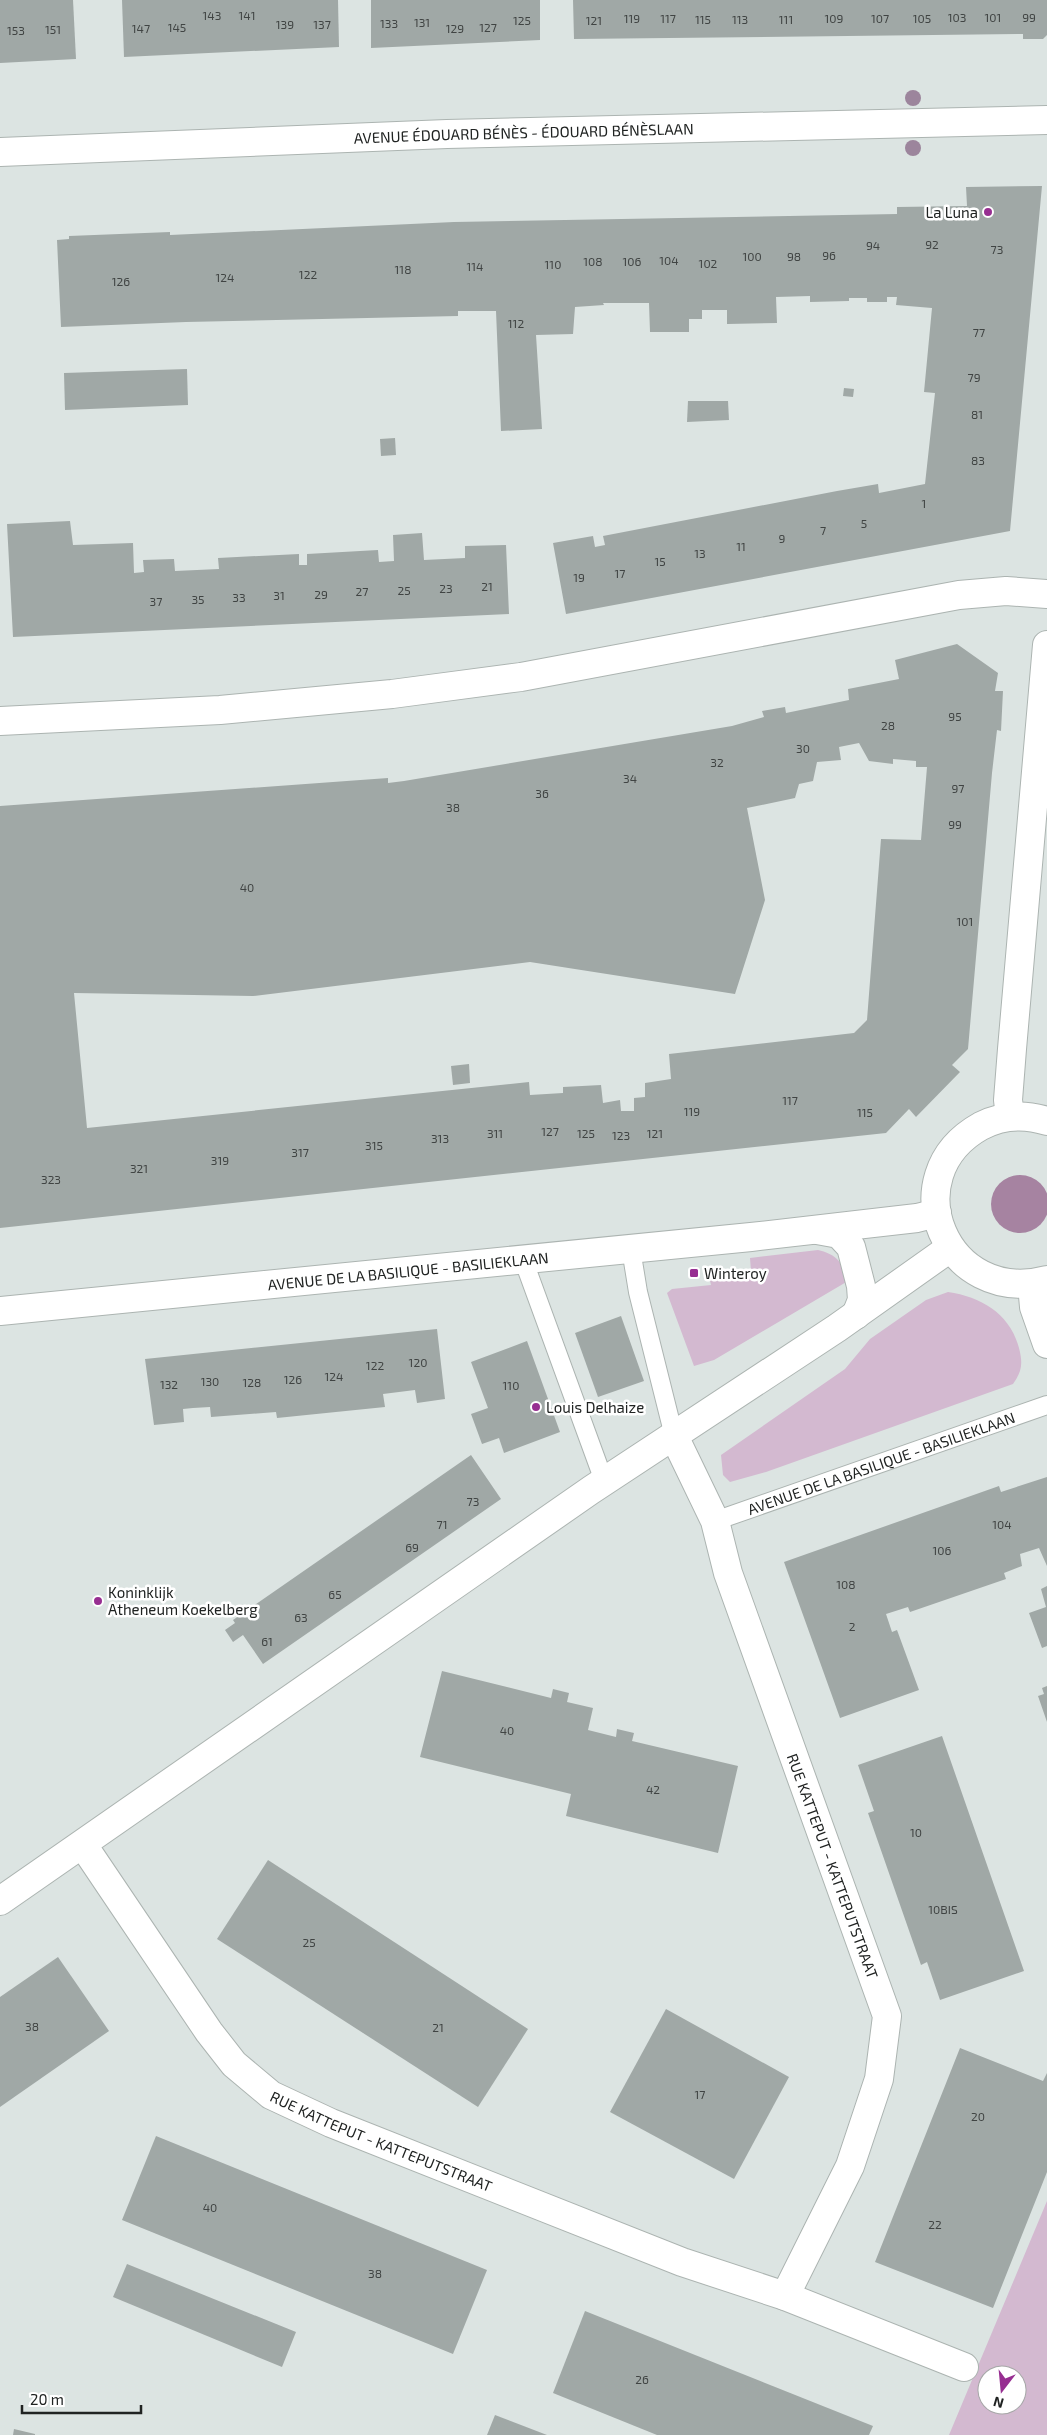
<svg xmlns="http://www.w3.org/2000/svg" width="1047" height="2435" viewBox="0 0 1047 2435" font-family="'Exo 2',sans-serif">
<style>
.green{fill:#d3b9d0;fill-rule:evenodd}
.water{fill:#a683a1}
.building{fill:#a0a8a6;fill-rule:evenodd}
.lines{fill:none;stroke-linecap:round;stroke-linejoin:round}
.service-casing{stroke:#acb4b1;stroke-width:20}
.minor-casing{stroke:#acb4b1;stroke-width:30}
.service{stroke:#fff;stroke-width:18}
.minor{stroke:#fff;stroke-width:28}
.tree{fill:#9c859c}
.poi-dot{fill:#972e91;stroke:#fff;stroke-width:2}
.labels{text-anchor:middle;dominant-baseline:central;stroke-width:5;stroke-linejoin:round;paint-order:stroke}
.number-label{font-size:12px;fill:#404443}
.street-label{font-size:15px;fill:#202322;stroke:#fff}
.poi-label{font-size:15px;fill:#202322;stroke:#fff;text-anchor:start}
</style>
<rect width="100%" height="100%" fill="#dce4e2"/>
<!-- green -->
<g class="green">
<path d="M818 1250C838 1255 842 1262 848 1281L714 1360 694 1366 667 1293 672 1289 711 1285 709 1276 751 1271 750 1258Z"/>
<path d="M948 1292C982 1297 1010 1314 1019 1348 1023 1364 1022 1371 1013 1384L766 1472 730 1482 723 1475 721 1455 845 1369 870 1339 926 1300Z"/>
<path d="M1047 2201V2435H949ZM987 2375H1017V2405H987Z"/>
</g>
<!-- water -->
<circle class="water" cx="1020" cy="1204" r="29"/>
<!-- building -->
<g class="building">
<polygon points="0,0 73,0 76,59 0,63"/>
<polygon points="122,0 338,0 339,47 124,57"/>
<polygon points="371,0 540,0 540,40 371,48"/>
<polygon points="573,0 1047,0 1047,35 1043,39 1023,39 1023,34 574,39"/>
<polygon points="1042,186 1010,531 566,614 553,543 593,536 595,547 605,545 603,536 837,491 878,484 879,493 925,484 935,393 924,392 932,308 896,305 897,297 887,297 887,302 867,302 867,298 849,298 849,301 810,302 810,296 776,297 777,323 727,324 727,310 702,310 702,319 689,319 689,332 650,332 649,303 603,303 604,305 575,307 573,334 536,335 542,429 501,431 496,311 458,311 458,316 186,322 61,327 57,240 69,239 69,236 170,232 170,235 454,222 897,214 897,207 967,206 966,187"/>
<polygon points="187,369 188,405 65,410 64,373"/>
<polygon points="844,388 854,389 853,397 843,396"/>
<polygon points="688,401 728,401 729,420 687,422"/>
<polygon points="395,438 396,455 381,456 380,439"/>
<polygon points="70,521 73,545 133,543 134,573 144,572 143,560 174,559 175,571 219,569 218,558 299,554 299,565 307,565 307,554 378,550 379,562 394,561 393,535 422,533 424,560 465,558 465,546 506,545 509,614 13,637 7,524"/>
<path d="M957 644 998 673 995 691H1003L1001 731 997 730 992 773 968 1049 952 1065 960 1072 916 1117 909 1109 886 1133 0 1228V806L388 778V783L404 781 732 726 764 717 762 711 785 707 786 713 849 700 848 689 899 679 895 660ZM859 743 869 761 893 764V759L916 761V767H927L921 840 881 839 867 1020 854 1033 669 1054 671 1079 645 1083V1097L634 1098V1111H621L620 1100 603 1103 601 1085 563 1087V1093L530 1095 529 1082 87 1128 74 993 253 996 530 962 735 994 765 900 747 808 795 798 799 784 813 781 817 762 841 760 839 747Z"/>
<polygon points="469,1064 470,1083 453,1085 451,1066"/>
<polygon points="621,1316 644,1381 598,1397 575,1333"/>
<polygon points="437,1329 445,1399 417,1403 415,1390 383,1394 385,1407 277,1418 276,1412 211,1417 210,1407 193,1408 183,1409 184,1422 154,1425 145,1359"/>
<polygon points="527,1341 560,1432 504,1453 499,1438 482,1444 471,1414 488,1408 471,1362"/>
<polygon points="471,1455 501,1499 263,1664 243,1635 233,1642 225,1630 235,1623 233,1620"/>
<polygon points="1047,1477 1047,1566 1039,1548 1020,1554 1022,1566 1004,1573 1006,1579 910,1612 908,1607 886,1614 892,1632 897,1630 919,1690 840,1718 784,1562 999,1486 1001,1492"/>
<polygon points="1047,1586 1047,1646 1042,1648 1029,1613 1046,1607 1041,1589"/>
<polygon points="442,1671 551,1698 553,1689 569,1693 567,1702 593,1708 588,1730 616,1737 617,1729 634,1733 632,1741 738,1766 718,1853 566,1816 571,1794 420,1757"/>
<polygon points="1047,1686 1047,1722 1038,1696 1044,1694 1042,1688"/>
<polygon points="942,1736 1024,1971 940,2000 927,1962 921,1965 868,1813 874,1811 858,1765"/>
<polygon points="268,1860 528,2029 478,2107 217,1939"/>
<polygon points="58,1957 109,2031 0,2107 0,1997"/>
<polygon points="666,2009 789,2077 734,2179 610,2112"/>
<polygon points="960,2048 1043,2081 1047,2073 1047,2172 993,2308 875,2262"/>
<polygon points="156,2136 487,2270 453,2354 122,2220"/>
<polygon points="127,2264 296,2332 282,2367 113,2297"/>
<polygon points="585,2311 873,2426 869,2435 657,2435 553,2393"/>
<polygon points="495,2415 547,2435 487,2435"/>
<polygon points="14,2429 35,2434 35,2435 13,2435"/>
</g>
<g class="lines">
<defs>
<g id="service">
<polyline points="631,1249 638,1292 674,1436"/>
<polyline points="523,1259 604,1481"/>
<path id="s1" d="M715 1521 1047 1405"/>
</g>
<g id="minor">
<path id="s2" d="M0 152 447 134 1047 120"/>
<polyline points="0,721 220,710 392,694 521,677 959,595 1006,591 1047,594"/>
<polyline points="1010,1116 1008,1100 1012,1049 1047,645"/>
<path d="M1047 1121C1025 1114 1002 1115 981 1126 891 1176 946 1307 1047 1280"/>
<polyline points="817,1230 839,1234 851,1247 861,1286 862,1300 856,1315"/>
<polyline points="1032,1284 1034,1307 1047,1344"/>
<path id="s3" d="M0 1311 751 1237 917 1218 937 1213"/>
<path id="s4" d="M83 1845 209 2032 234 2064 271 2095 331 2123 682 2262 785 2296 850 2166 879 2079 887 2016 728 1573 715 1521 674 1436"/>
<polyline points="0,1901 591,1490 837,1328 950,1248"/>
<polyline points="785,2296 964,2367"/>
</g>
</defs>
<!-- service casing -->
<use href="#service" class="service-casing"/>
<!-- minor casing -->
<use href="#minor" class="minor-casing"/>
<!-- service -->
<use href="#service" class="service"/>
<!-- minor -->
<use href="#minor" class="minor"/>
</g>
<!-- trees -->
<g class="tree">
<circle cx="913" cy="98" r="8"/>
<circle cx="913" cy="148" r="8"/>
</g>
<!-- markers -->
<g class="poi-dot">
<circle cx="988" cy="212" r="5"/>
<rect x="689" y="1268" width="10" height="10" rx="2.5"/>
<circle cx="536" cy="1407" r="5"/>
<circle cx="98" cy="1601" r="5"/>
</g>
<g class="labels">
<!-- number labels -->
<g class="number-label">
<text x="212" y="15">143</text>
<text x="247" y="15">141</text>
<text x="957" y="17">103</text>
<text x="993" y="17">101</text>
<text x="1029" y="17">99</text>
<text x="632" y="18">119</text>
<text x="668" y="18">117</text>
<text x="834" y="18">109</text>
<text x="880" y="18">107</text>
<text x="922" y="18">105</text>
<text x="703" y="19">115</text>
<text x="740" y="19">113</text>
<text x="786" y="19">111</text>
<text x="522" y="20">125</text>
<text x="594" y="20">121</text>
<text x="422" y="22">131</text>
<text x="389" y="23">133</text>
<text x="285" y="24">139</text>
<text x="322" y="24">137</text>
<text x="177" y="27">145</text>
<text x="488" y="27">127</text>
<text x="141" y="28">147</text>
<text x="455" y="28">129</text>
<text x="53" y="29">151</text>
<text x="16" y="30">153</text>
<text x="932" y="244">92</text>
<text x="873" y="245">94</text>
<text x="997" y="249">73</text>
<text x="829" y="255">96</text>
<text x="752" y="256">100</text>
<text x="794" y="256">98</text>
<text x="669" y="260">104</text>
<text x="593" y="261">108</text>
<text x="632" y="261">106</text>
<text x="708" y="263">102</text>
<text x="553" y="264">110</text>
<text x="475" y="266">114</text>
<text x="403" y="269">118</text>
<text x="308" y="274">122</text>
<text x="225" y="277">124</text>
<text x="121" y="281">126</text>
<text x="516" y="323">112</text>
<text x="979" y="332">77</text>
<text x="974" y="377">79</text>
<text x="977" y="414">81</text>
<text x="978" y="460">83</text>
<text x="924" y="503">1</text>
<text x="864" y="523">5</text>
<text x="823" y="530">7</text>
<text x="782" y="538">9</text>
<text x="741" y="546">11</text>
<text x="700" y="553">13</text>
<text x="660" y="561">15</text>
<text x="620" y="573">17</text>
<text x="579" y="577">19</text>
<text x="487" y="586">21</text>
<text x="446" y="588">23</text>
<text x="404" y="590">25</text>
<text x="362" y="591">27</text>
<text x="321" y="594">29</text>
<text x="279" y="595">31</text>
<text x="239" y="597">33</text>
<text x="198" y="599">35</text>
<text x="156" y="601">37</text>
<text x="955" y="716">95</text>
<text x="888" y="725">28</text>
<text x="803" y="748">30</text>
<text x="717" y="762">32</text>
<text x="630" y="778">34</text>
<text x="958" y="788">97</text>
<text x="542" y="793">36</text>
<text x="453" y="807">38</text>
<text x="955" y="824">99</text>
<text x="247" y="887">40</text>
<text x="965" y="921">101</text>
<text x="790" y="1100">117</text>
<text x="692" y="1111">119</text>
<text x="865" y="1112">115</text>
<text x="550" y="1131">127</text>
<text x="495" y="1133">311</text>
<text x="586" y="1133">125</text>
<text x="655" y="1133">121</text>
<text x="621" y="1135">123</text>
<text x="440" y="1138">313</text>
<text x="374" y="1145">315</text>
<text x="300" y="1152">317</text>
<text x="220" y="1160">319</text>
<text x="139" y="1168">321</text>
<text x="51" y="1179">323</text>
<text x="418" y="1362">120</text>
<text x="375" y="1365">122</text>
<text x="334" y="1376">124</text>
<text x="293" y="1379">126</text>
<text x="210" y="1381">130</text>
<text x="252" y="1382">128</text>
<text x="169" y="1384">132</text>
<text x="511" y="1385">110</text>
<text x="473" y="1501">73</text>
<text x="442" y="1524">71</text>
<text x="1002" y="1524">104</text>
<text x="412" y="1547">69</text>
<text x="942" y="1550">106</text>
<text x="846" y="1584">108</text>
<text x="335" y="1594">65</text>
<text x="301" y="1617">63</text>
<text x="852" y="1626">2</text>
<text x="267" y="1641">61</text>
<text x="507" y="1730">40</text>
<text x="653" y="1789">42</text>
<text x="916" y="1832">10</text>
<text x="943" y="1909">10BIS</text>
<text x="309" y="1942">25</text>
<text x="32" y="2026">38</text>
<text x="438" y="2027">21</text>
<text x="700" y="2094">17</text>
<text x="978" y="2116">20</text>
<text x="210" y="2207">40</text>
<text x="935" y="2224">22</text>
<text x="375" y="2273">38</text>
<text x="642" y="2379">26</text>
</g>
<!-- street labels -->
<g class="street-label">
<text stroke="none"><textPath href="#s2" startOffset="524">AVENUE ÉDOUARD BÉNÈS - ÉDOUARD BÉNÈSLAAN</textPath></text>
<text stroke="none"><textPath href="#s3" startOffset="410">AVENUE DE LA BASILIQUE - BASILIEKLAAN</textPath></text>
<text stroke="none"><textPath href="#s1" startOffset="176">AVENUE DE LA BASILIQUE - BASILIEKLAAN</textPath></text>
<text transform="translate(833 1866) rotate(70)">RUE KATTEPUT - KATTEPUTSTRAAT</text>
<text stroke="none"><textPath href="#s4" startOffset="434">RUE KATTEPUT - KATTEPUTSTRAAT</textPath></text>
</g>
<!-- poi labels -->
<g class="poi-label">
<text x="978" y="212" text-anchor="end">La Luna</text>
<text x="704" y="1273">Winteroy</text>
<text x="546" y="1407">Louis Delhaize</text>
<text x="108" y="1592">Koninklijk<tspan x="108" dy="17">Atheneum Koekelberg</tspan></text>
</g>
</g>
<!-- north arrow -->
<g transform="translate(1002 2390) rotate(196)"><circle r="24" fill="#ffffff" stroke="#a6a7a7"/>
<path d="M0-4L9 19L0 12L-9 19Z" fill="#972e91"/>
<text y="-8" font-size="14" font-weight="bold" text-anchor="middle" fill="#202322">N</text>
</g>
<!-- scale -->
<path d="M22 2405v8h119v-8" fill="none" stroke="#202322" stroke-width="2.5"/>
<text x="30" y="2405" font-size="15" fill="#202322" stroke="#ffffff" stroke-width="4" paint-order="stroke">20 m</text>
</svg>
